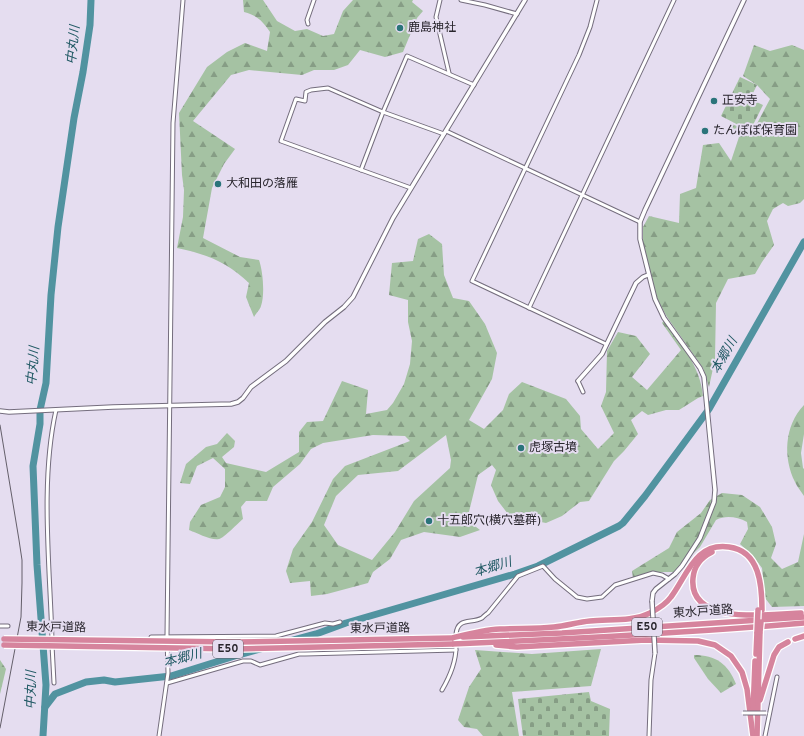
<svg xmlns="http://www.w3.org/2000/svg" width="804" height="736" viewBox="0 0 804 736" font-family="Overpass,'Noto Sans JP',sans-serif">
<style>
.forest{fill:url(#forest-firs);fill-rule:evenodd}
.cemetery{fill:url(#cemetery-stones)}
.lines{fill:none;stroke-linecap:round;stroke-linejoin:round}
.river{stroke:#5193a0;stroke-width:7}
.minor-casing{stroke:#746d7d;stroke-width:5}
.tertiary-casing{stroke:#746d7d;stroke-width:5.5}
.motorway-casing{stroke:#fff;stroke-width:8}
.minor{stroke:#fff;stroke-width:3}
.tertiary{stroke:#fff;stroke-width:3.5}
.motorway{stroke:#d6849d;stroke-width:5.5}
.rail{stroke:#645f6a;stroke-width:1}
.minor-bridge-casing{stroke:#746d7d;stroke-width:5;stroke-linecap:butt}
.tertiary-bridge-casing{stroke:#746d7d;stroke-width:5.5;stroke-linecap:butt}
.motorway-bridge-casing{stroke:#fff;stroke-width:8;stroke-linecap:butt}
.minor-bridge{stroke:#fff;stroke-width:3}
.tertiary-bridge{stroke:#fff;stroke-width:3.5}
.motorway-bridge{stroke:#d6849d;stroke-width:5.5}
.poi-dot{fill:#2a747a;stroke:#e5ddf0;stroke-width:1.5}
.labels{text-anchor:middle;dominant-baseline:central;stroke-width:4;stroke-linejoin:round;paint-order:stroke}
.shield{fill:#e5ddf0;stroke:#615c67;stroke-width:1}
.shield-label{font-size:11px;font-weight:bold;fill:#28252c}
.poi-label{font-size:12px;fill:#28252c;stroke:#e5ddf0;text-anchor:start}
.street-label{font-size:12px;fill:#28252c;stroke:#e5ddf0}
.water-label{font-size:13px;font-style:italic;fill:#225a65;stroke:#e5ddf0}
</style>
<defs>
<pattern id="forest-firs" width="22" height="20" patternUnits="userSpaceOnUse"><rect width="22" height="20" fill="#a5c2a3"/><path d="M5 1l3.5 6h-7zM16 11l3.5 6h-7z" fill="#869d85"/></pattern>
<pattern id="cemetery-stones" width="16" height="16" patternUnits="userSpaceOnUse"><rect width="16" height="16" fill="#a5c2a3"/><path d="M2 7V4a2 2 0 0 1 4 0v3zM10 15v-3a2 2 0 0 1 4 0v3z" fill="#869d85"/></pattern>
</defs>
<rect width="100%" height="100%" fill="#e5ddf0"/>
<!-- forest -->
<g class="forest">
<path d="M243 0H263L277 21 295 31 307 29 323 36 334 34 343 11 353 0H413L412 2 423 11 417 18 403 52 385 57 360 50 348 65 334 70H314L302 75 249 70 231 75 193 121 235 149 224 164 212 188 203 238 240 257 259 260C263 271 265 295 261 306 260 310 256 313 254 317L246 297 249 283C227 262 206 254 177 248L183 217 184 190 182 175 179 113 207 67 227 52 245 43 267 51 270 32C262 21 258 16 244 12Z"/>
<polygon points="754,45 770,51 792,45 804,50 804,199 800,203 788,206 783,203 773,209 767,221 774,245 762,262 755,274 728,279 716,303 715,359 709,387 703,368 667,317 657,299 643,242 643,227 649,216 679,223 680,194 696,188 703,145 719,143 731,161 739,137 728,129 730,123 752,133 770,99 757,85 743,76"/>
<path d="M429 234 442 244 444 275 453 298 469 301 485 324 497 353 492 379 469 420 484 429 503 410 509 394 522 382 566 399 580 416 581 429 598 449 614 433 601 406 606 392 607 351 618 332 636 336 650 354 632 377 647 390 681 350 662 323 664 320C681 345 700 365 703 396L698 398 679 410H666L648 415 642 411 631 420 638 434 624 451 614 461 589 501 580 502 562 516 546 523 536 521H522L508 514 498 501 491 485 496 470 492 465 478 475 467 520 480 530 460 537 424 532 401 540 390 559 373 572 368 583 327 594 311 596 310 581 290 583 286 571 293 549 312 522 333 479 345 466 410 441 405 436 373 435 323 443 311 449 300 464 273 487 267 501H246L241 507 243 519C238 523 224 538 219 539 212 541 197 533 189 530L190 522 201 505 220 497 225 487V469L213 458 197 466 190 484 180 483 186 464 206 447 217 444 227 433 235 441 234 447 222 457 226 463 266 472 299 452V432L307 422 323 421 342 381 368 390 366 414 387 410 393 403 404 384 410 364 412 341 408 322V300L389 295 392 263 413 261 418 239ZM446 435 451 460 450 468 414 501 395 532 372 560 338 545 324 525 336 496 358 475 398 471Z"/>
<path d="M804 405V434L801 453 803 468 804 469V496C801 491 797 487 795 482 783 458 784 426 804 405Z"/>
<path d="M722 493 742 495 760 507 772 527 776 544 771 558 782 569 798 562 804 534V606L772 607 765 598 762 568 753 556 740 544 748 529 747 522C737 517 726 515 716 520L700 547 674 572H651L633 578 632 571 669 548 677 532 701 513 710 500Z"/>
<polygon points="601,649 591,686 512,692 519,736 483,736 477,729 464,727 458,720 469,687 481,669 475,650 532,654"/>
<path d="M694 655C716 655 728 664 736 684L721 693 708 679 694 658Z"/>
<polygon points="0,660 6,669 0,694"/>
</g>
<!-- cemetery -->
<g class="cemetery">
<polygon points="740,77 757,85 750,99 763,105 750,131 721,116"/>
<polygon points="589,692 591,701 610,709 609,736 523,736 518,699"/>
</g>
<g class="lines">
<!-- river -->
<g class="river">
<polyline points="45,707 55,694 86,682 104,680 115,682 171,676 238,655 316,634 346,623 515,574 538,566 619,526 623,523 645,496 709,409 804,242"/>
<polyline points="43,736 46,685 37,565 33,466 40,424 40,410 46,383 51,295 58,227 74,118 83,72 90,25 91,0"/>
</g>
<defs>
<g id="minor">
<polyline points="440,0 436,17 449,73"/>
<polyline points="461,0 485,5 517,14"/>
<polyline points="597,0 590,27 579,55 472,281 606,344"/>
<polyline points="308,24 307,20 314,0"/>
<polyline points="446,131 640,222"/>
<polyline points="361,170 383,112 407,56 474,85"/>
<polyline points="411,188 281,141 296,99 305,101 306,92 311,90 328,88 383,112 444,134"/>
<polyline points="529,308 674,0"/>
<polyline points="578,381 583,392"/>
<polyline points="0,626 8,626"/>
<path d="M456 634C458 617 471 624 482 618 484 616 486 614 488 613L518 576 543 566 555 579 571 592 577 597 587 599 602 597 615 585 653 573 662 575 669 579"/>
<polyline points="151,637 276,636 325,623 333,624 340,622"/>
<path d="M52 640C50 566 40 482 56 410"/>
<polyline points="52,645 54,683"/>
<polyline points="167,683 243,661 251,661 260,665 299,654 305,654 456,650"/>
<path d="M442 690C449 678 456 661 456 647"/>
<polyline points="159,736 168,673 167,636 173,123 183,0"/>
<polyline points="649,736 651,680 655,653"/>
<polyline points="765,736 777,677"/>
</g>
<g id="tertiary">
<polyline points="578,381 602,354 636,283 643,277 648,275"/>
<polyline points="0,411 9,412 113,407 231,404 238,402 243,398 251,387 286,361 325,322 344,307 353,297 393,218 525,0"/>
<polyline points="652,601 653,593 656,589 675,574 682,566 700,538 714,502 715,490 704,377 700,368 664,318 655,299 640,239 640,222 645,210 744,0"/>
</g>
<g id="motorway">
<path d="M712 552C702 557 694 566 693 578 688 627 772 614 801 613"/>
<polyline points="463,637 562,633 804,617"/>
<path d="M452 638C468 634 483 630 500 629 518 628 536 629 554 627 566 626 578 622 590 621 609 619 632 622 650 613 658 609 666 604 671 597 687 576 695 542 729 547 760 551 762 586 762 610"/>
<polyline points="795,639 804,636"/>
<path d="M452 644C570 639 687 633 804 623"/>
<polyline points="496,645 517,647 646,640 698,641 715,645 731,656 742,672 747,689 753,736"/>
<polyline points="756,654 757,632"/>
<polyline points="760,700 774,655 779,647 788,642"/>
<polyline points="753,712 755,661"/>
<polyline points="757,736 760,632"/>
</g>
</defs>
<!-- minor casing -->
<use href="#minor" class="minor-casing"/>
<!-- tertiary casing -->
<use href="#tertiary" class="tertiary-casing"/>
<!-- motorway casing -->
<use href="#motorway" class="motorway-casing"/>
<!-- minor -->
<use href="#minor" class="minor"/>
<!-- tertiary -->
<use href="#tertiary" class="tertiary"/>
<!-- motorway -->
<use href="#motorway" class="motorway"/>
<!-- rail -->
<polyline class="rail" points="0,425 19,540 22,560 22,583 21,617 0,728"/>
<defs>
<polyline id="minor-bridge" points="743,713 766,713"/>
<polyline id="tertiary-bridge" points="652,601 655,653"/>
<g id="motorway-bridge">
<polyline points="757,632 758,610"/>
<polyline points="760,632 761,622"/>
<polyline points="4,639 236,642 452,638"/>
<polyline points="4,645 236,649 452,644"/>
</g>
</defs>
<!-- minor-bridge casing -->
<use href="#minor-bridge" class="minor-bridge-casing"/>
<!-- tertiary-bridge casing -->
<use href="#tertiary-bridge" class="tertiary-bridge-casing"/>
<!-- motorway-bridge casing -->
<use href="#motorway-bridge" class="motorway-bridge-casing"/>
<!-- minor-bridge -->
<use href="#minor-bridge" class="minor-bridge"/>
<!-- tertiary-bridge -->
<use href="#tertiary-bridge" class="tertiary-bridge"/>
<!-- motorway-bridge -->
<use href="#motorway-bridge" class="motorway-bridge"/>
</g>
<!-- markers -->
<g class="poi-dot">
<circle cx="400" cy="28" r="4"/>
<circle cx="714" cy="101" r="4"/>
<circle cx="705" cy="131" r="4"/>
<circle cx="218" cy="184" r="4"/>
<circle cx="521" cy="448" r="4"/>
<circle cx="429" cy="521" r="4"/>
</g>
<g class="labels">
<!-- shield labels -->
<g class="shield">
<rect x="632" y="618" width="30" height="18" rx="3"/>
<rect x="213" y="640" width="30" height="18" rx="3"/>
</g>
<g class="shield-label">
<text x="647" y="627">E50</text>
<text x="228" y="649">E50</text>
</g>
<!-- poi labels -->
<g class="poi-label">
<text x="408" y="28">鹿島神社</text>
<text x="722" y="101">正安寺</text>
<text x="713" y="131">たんぽぽ保育園</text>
<text x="226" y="184">大和田の落雁</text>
<text x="529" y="448">虎塚古墳</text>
<text x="437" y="521">十五郎穴(横穴墓群)</text>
</g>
<!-- street labels -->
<g class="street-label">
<text transform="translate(703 612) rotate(-4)">東水戸道路</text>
<text transform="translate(56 628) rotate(1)">東水戸道路</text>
<text transform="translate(380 629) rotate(-1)">東水戸道路</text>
</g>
<!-- water labels -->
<g class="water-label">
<text transform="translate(74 45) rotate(-84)">中丸川</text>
<text transform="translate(725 356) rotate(-60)">本郷川</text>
<text transform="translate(34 366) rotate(-85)">中丸川</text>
<text transform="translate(493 568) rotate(-17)">本郷川</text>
<text transform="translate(183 659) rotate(-14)">本郷川</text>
<text transform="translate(32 690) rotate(-89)">中丸川</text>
</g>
</g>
</svg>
